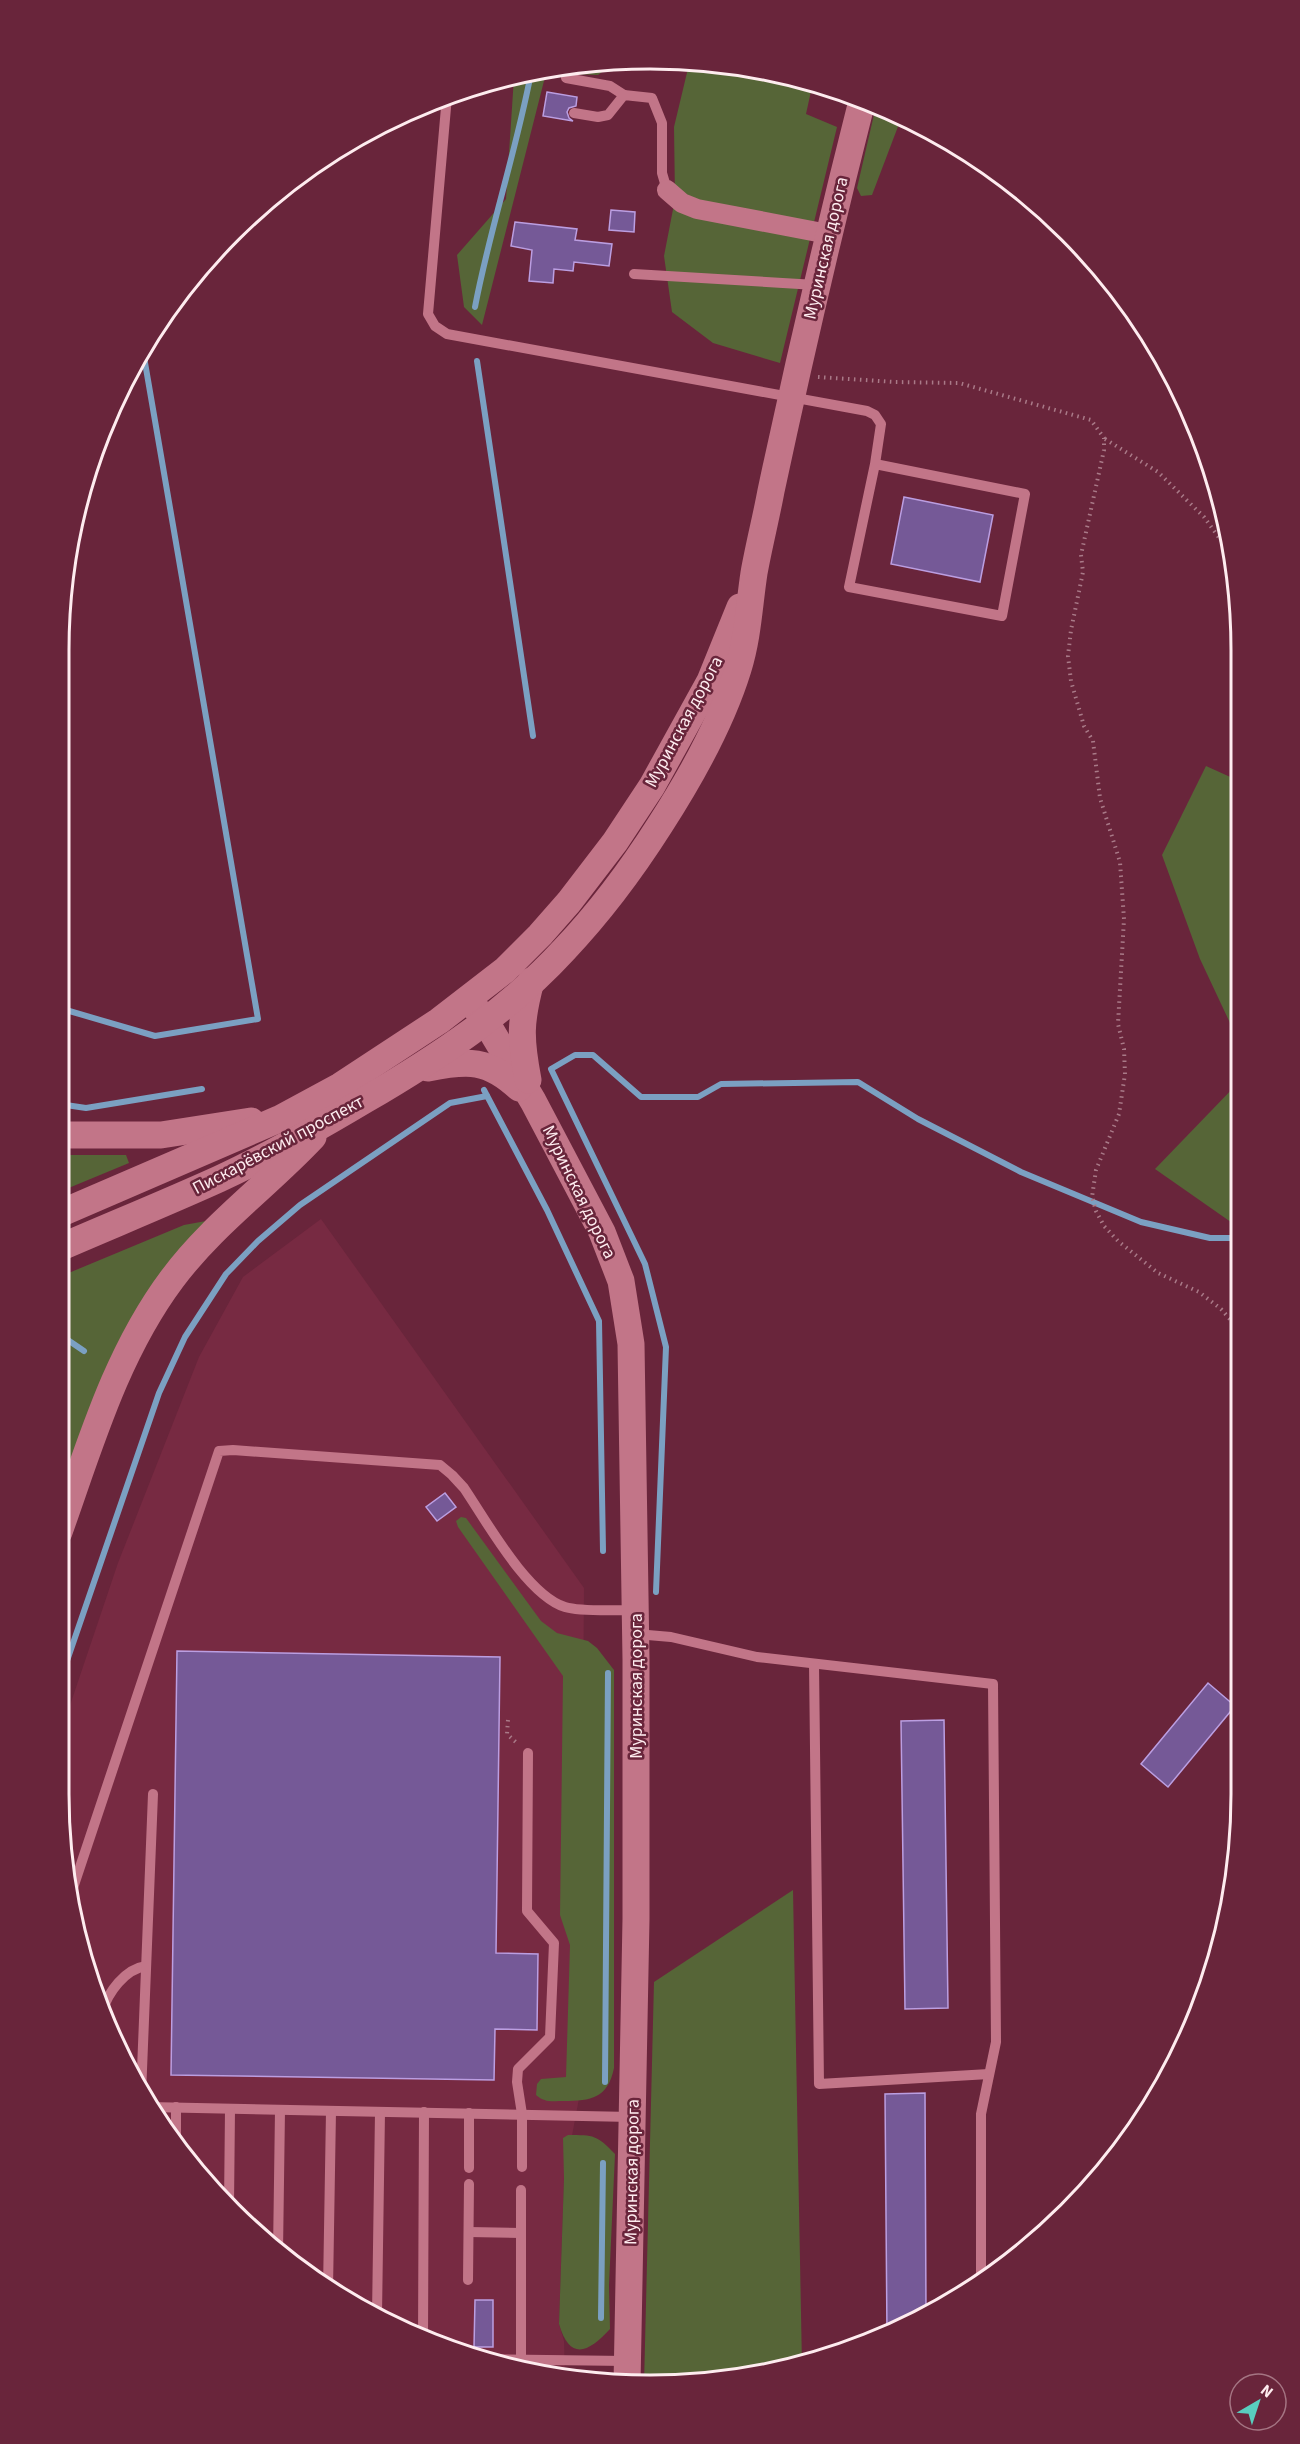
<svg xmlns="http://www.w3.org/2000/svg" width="1300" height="2444" viewBox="0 0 1300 2444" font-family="'Source Sans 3',sans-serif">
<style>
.built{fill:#772a42}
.green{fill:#566537}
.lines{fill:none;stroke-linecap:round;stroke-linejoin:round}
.stream{stroke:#7ba0c2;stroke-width:6}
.building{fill:#755997;stroke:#bb9ee1;stroke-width:1.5}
.path{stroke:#a97a88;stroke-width:4;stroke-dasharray:1.5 4.5;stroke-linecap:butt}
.lane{stroke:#c27588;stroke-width:10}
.street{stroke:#c27588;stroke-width:20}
.secondary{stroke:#c27588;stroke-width:27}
.labels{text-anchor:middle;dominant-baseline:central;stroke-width:5;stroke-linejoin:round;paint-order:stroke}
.street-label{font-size:18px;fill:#feecef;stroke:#69253b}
.rim{fill:none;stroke:#feecef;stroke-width:3}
</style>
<rect width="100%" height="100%" fill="#69253b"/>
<!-- built -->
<polygon class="built" points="321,1219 584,1588 580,2093 564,2178 559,2324 564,2341 565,2377 497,2365 423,2340 322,2286 260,2238 181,2154 138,2089 90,1984 70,1909 59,1794 59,1738 118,1563 199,1357 243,1277"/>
<!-- green -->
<g class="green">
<polygon points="690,60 803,79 813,82 806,114 837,127 780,363 713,343 672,312 664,256 675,199 674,127"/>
<polygon points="667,61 665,66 634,69 620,62"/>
<polygon points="615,62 598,75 546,73 482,325 464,307 457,255 506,199 514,77 573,64"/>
<polygon points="876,106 902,116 872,195 861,196 857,188"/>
<polygon points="1206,766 1237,780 1238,1040 1200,959 1162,855"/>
<polygon points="1238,1083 1238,1227 1155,1169"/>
<polygon points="59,1155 126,1155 129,1163 59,1192"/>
<polygon points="206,1221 59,1505 59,1277 184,1225"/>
<path d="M461 1517 466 1518 541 1621 557 1633 588 1641 597 1648 614 1670V2068C608 2098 591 2101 564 2101 552 2101 545 2103 536 2095L537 2084 541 2079 566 2077 570 1945 560 1915 563 1676 458 1527 456 1521Z"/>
<polygon points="793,1890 802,2366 689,2384 644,2384 654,1982"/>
<path d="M568 2135C594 2135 597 2135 615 2154L609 2285 610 2329C589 2352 570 2362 559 2324L564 2178 563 2138Z"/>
</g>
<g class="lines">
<!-- stream -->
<g class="stream">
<path d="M475 307C490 228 516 152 531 73"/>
<polyline points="477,361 533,736"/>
<polyline points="59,1008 155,1036 258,1019 143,351"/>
<polyline points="484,1090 547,1210 599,1321 603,1551"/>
<polyline points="59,1104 86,1108 202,1089"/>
<polyline points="59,1334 84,1351"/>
<polyline points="656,1592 666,1347 645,1264 551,1069 575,1055 593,1055 641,1097 698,1097 721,1084 858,1082 918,1119 1021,1172 1141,1222 1210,1238 1238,1238"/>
<polyline points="59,1684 159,1393 185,1337 226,1274 258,1241 300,1205 450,1103 487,1096"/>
<polyline points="605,2082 608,1673"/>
<polyline points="601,2318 603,2163"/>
</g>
</g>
<!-- building -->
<g class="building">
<polygon points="547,92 577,97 576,106 569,108 567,112 569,118 573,121 543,116"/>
<polygon points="611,210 635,212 634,232 609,230"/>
<polygon points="515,222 577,229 575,240 612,244 609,266 574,262 573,271 554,269 553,283 529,281 532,250 511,246"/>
<polygon points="904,497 993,515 980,582 891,564"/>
<polygon points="445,1493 456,1507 437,1521 426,1507"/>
<polygon points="177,1651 500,1657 496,1953 538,1954 537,2030 495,2029 494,2080 171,2075"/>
<polygon points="1208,1683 1235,1706 1168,1787 1141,1764"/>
<polygon points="944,1720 948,2008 905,2009 901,1721"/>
<polygon points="925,2093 926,2314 887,2335 885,2094"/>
<polygon points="475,2300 493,2300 493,2347 474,2347"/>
</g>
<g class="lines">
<!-- path -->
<g class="path">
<polyline points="818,377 895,382 959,383 1091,420 1104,438 1104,450 1081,555 1083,572 1071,630 1068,656 1071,681 1084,726 1093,741 1100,798 1120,862 1124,919 1118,1024 1124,1049 1125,1074 1119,1114 1096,1170 1092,1197 1096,1211 1104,1226 1118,1241 1158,1273 1199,1292 1221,1309 1236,1326"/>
<polyline points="1105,439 1158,472 1204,517 1231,554"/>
<polyline points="508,1720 507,1734 518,1744"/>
</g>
<!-- lane -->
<g class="lane">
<polyline points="566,78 610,86 624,95"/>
<polyline points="447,96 428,314 435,326 447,334 867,411 875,415 881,424 875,464 849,587 1002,616 1025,494 875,464"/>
<polyline points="574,113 598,117 608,115 624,95 652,98 662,123 662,173 667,190"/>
<polyline points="634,274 816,285"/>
<polyline points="636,1634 671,1637 757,1657 993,1684 996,2042 981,2114 981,2284"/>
<polyline points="814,1664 819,2084 989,2074"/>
<path d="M69 1900 219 1451 233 1450 440 1465 452 1475 464 1488C487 1522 527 1595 565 1607 581 1612 617 1610 635 1610"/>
<path d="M102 2012C108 1992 125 1969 146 1966"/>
<polyline points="141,2095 153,1794"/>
<polyline points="149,2107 632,2117"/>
<polyline points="176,2147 176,2107"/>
<polyline points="522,2167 522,2114 517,2082 518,2069 550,2037 554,1943 527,1911 528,1753"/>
<polyline points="469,2168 469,2113"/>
<polyline points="229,2205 230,2109"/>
<polyline points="469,2232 521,2233"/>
<polyline points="278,2252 280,2110"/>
<polyline points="468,2280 469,2184"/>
<polyline points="328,2289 331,2111"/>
<polyline points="377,2315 380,2112"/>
<polyline points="423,2340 424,2112"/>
<polyline points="479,2359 626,2361"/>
<polyline points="521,2360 521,2190"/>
</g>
<!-- street -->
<polyline class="street" points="667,190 682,203 697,209 828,234"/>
<!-- secondary -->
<g class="secondary">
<polyline points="469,999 486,1022 533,1101 602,1232 621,1281 631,1344 636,1659 636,1919 627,2384"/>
<path d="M428 1068C468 1060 488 1059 519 1088"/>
<path d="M528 1080C520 1038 520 1022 531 981"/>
<polyline points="59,1135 161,1135 251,1121"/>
<polyline points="59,1214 279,1119 340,1086 439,1021 505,970 540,935 569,902 615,842 652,786 710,681 740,607"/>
<path d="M59 1248C112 1225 166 1203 219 1179 269 1156 318 1128 365 1100 437 1058 507 1012 564 950 600 912 632 869 660 825 691 777 721 724 738 669 748 637 749 606 754 573 759 545 766 518 771 491 799 360 829 231 862 101"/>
<path d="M59 1532C90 1445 116 1354 172 1279 212 1225 267 1186 313 1137"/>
</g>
</g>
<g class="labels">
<!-- street labels -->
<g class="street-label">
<text transform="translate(826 248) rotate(-77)">Муринская дорога</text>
<text transform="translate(684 722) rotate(-62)">Муринская дорога</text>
<text transform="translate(278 1145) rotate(-28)">Пискарёвский проспект</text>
<text transform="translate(579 1192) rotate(64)">Муринская дорога</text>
<text transform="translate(636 1686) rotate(-90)">Муринская дорога</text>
<text transform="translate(632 2172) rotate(-89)">Муринская дорога</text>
</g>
</g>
<!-- crop -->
<path d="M0 0H1300V2444H0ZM650 69H650A581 581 0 0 1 1231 650V1794A581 581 0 0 1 650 2375H650A581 581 0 0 1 69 1794V650A581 581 0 0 1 650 69Z" fill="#69253b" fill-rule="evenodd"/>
<path class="rim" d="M650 69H650A581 581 0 0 1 1231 650V1794A581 581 0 0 1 650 2375H650A581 581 0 0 1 69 1794V650A581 581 0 0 1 650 69Z"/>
<!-- north arrow -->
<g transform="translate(1258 2402) rotate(39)"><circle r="28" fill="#69253b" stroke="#a57583" stroke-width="1.5"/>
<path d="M0-4.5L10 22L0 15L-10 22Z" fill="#59cebf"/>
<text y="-9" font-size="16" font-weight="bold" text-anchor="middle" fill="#feecef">N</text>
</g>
</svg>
